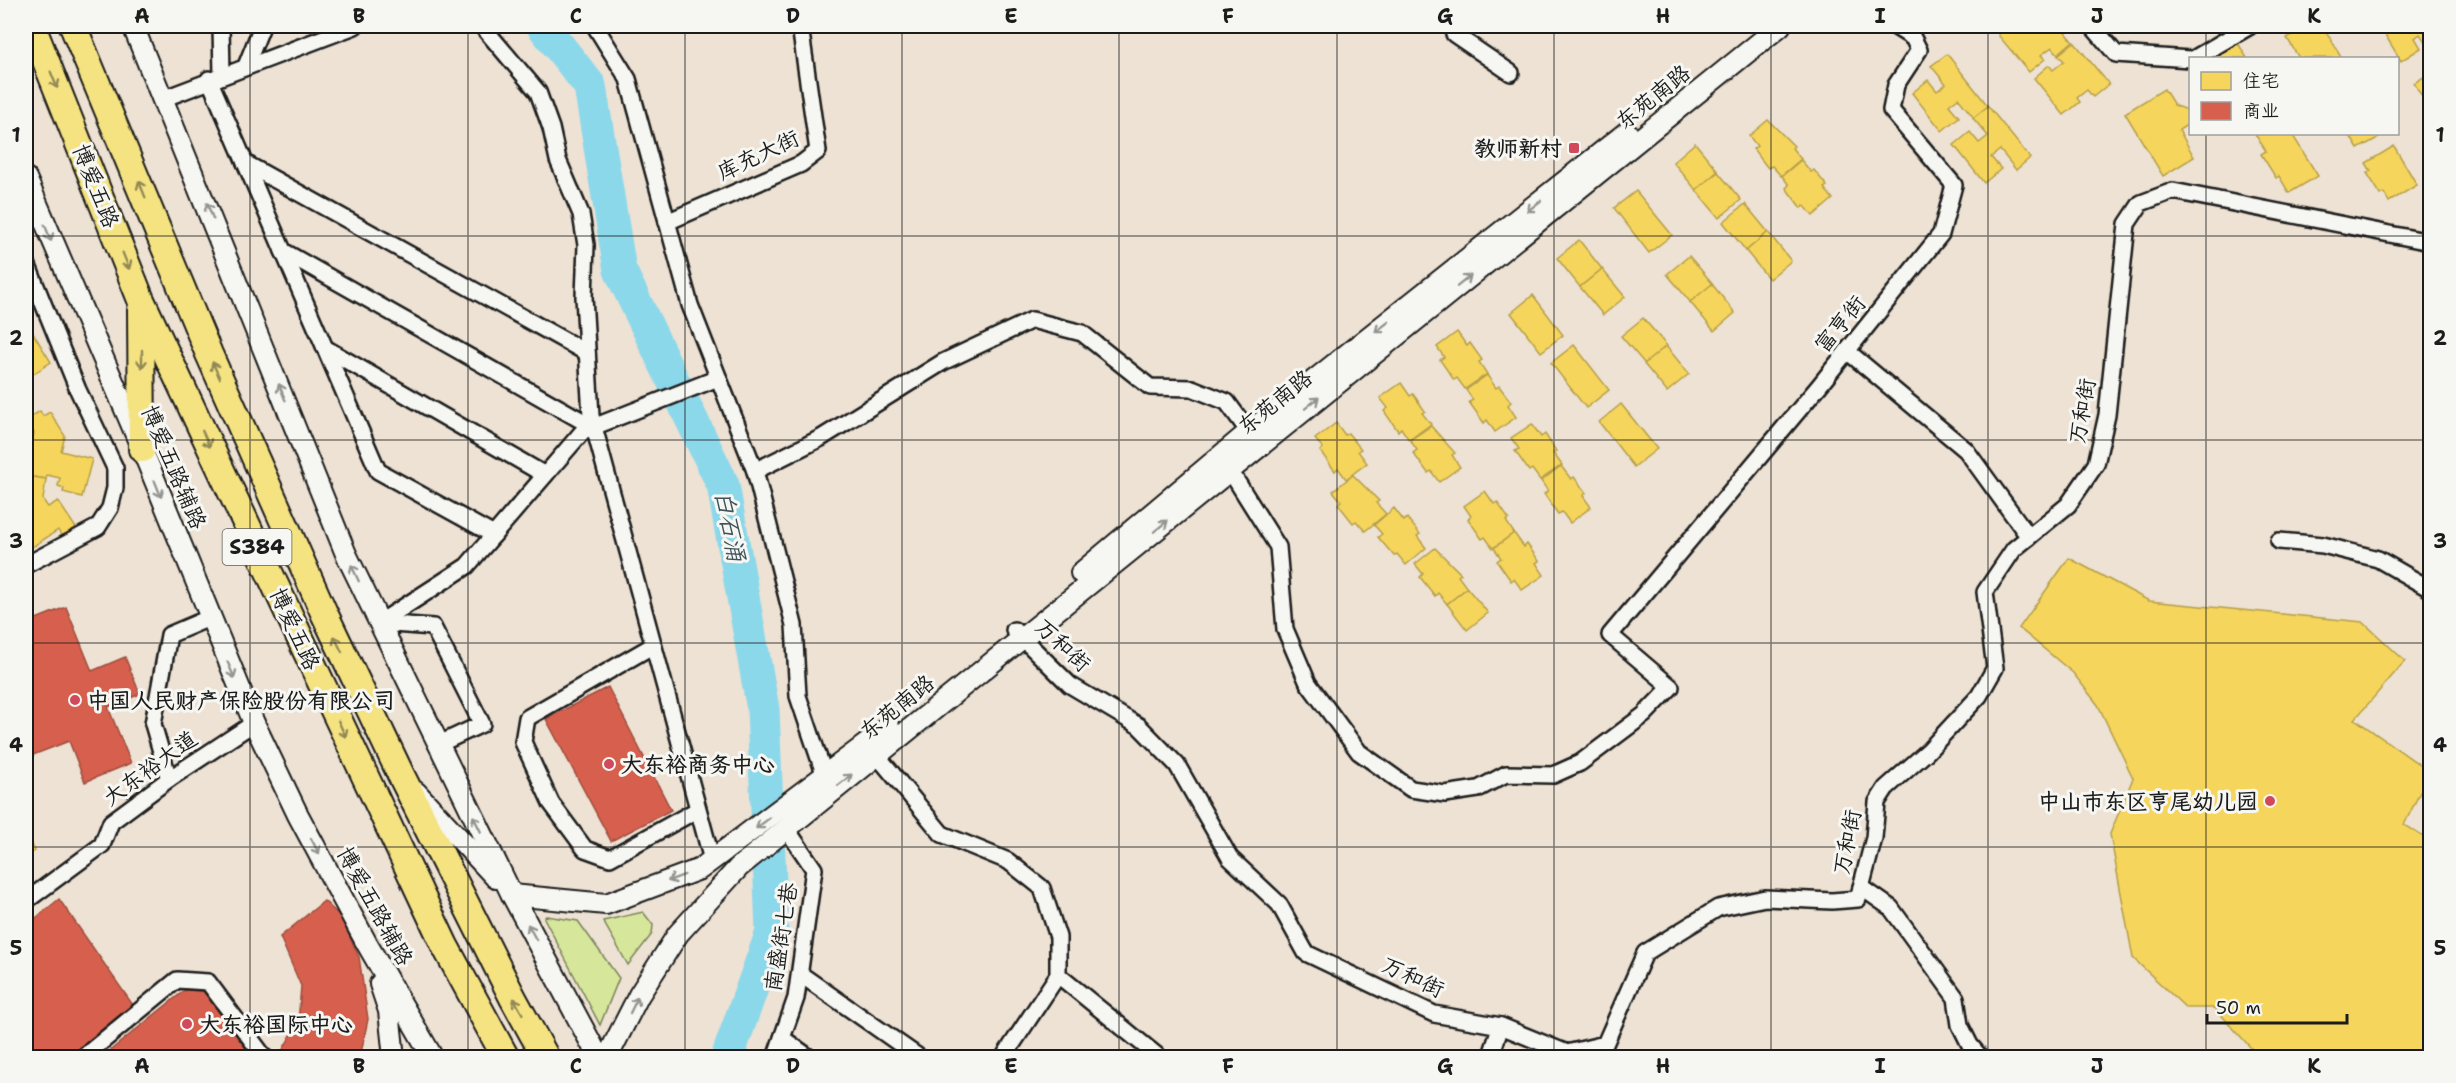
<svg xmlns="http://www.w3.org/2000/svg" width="2456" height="1083" viewBox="0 0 2456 1083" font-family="'Shantell Sans','LXGW WenKai TC',sans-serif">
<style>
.green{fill:#d6e69a;stroke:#79815b;stroke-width:1.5}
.homes{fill:#f6d55c;stroke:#b59e49;stroke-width:1.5}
.shops{fill:#d6604d;stroke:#9e4c3e;stroke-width:1.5}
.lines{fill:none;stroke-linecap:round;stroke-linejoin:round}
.river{stroke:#8cd8eb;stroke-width:33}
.minor-casing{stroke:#1c1c1c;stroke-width:20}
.tertiary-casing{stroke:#1c1c1c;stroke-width:24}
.trunk-casing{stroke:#1c1c1c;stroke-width:30}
.minor{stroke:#f6f6f2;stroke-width:15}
.tertiary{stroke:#f6f6f2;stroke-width:20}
.trunk{stroke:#f5e382;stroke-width:26}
.oneway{stroke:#938954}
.oneway2{stroke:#949492}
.grid{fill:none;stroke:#1c1c1c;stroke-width:1.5;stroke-opacity:0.55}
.poi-dot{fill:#d1495b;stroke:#f6f6f2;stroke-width:2}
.labels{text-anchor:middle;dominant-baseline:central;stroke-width:6;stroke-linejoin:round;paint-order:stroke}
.shield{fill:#f6f6f2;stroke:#5d5d5c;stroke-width:1.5}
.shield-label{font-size:21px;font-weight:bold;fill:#1c1c1c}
.street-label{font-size:22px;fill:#1c1c1c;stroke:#f6f6f2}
.poi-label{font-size:22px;font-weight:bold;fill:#1c1c1c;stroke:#f6f6f2;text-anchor:start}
.water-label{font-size:24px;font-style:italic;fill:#3e545a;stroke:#f6f6f2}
.neatline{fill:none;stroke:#1c1c1c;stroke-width:2}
.grid-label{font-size:20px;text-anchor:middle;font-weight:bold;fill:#1c1c1c}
</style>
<rect width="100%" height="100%" fill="#ede2d3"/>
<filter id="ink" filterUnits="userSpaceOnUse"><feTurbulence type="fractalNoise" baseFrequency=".0167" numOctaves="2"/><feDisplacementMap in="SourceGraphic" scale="12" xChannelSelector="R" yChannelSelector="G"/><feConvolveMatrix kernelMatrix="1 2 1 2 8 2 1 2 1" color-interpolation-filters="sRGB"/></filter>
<g filter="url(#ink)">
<!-- green -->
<g class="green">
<polygon points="643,912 653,925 652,934 628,965 603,921"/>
<polygon points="546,916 578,921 619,978 600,1025 544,918"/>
</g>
<!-- homes -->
<g class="homes">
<polygon points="2010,26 2060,26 2073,41 2058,54 2052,47 2041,55 2045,59 2029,72 1998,35"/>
<polygon points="2286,26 2323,26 2342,58 2299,58 2287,38 2292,35"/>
<polygon points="2386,26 2430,26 2430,49 2420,34 2415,38 2421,48 2401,61 2381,28"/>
<polygon points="2074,42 2109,84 2093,97 2087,90 2077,98 2080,102 2064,115 2034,78 2049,65 2053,70 2064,61 2058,55"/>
<polygon points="2238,43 2247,58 2212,58"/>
<polygon points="1947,54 1988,106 1974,118 1958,98 1949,105 1959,117 1942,131 1912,93 1928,80 1937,91 1946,84 1931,66"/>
<polygon points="2430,73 2430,110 2414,83"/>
<polygon points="2164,89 2174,105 2190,111 2190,123 2179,130 2194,157 2163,176 2125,113"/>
<polygon points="1988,106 2030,158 2016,170 2000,150 1991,157 2001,169 1984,183 1954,145 1970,132 1979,143 1988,136 1973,118"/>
<polygon points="1768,120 1794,146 1792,148 1801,159 1781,176 1772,166 1768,168 1753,149 1757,146 1749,136"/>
<polygon points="2255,134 2292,134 2318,176 2289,193 2279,176 2276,178 2261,154 2266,151"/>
<polygon points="2349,134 2385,134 2358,149"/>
<polygon points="1695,143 1718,171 1696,190 1673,162"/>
<polygon points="2394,146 2417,185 2389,202 2384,193 2381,195 2367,173 2371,171 2366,163"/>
<polygon points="1801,160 1811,172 1814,170 1827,186 1824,188 1833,199 1813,216 1804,205 1801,208 1786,188 1789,185 1782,176"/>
<polygon points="1718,172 1741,200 1719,218 1696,190"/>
<polygon points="1636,191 1672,235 1649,253 1614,208"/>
<polygon points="1745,204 1768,232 1746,251 1723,222"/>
<polygon points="1768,232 1791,261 1769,279 1746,251"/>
<polygon points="1579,240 1602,269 1580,287 1557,258"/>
<polygon points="1689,256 1713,284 1691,303 1667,274"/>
<polygon points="1602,269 1625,297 1603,315 1580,287"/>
<polygon points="1712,284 1735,313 1714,331 1690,302"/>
<polygon points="1533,295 1563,335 1541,352 1511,313"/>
<polygon points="1643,318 1667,346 1645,364 1621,336"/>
<polygon points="31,330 51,362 30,376 26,370 26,333"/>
<polygon points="1457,332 1467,346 1470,343 1482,360 1479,362 1487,374 1465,389 1457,378 1454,380 1440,360 1444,357 1437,347"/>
<polygon points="1574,345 1609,390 1586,408 1551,363"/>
<polygon points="1666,346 1689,374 1667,392 1644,364"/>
<polygon points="1487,375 1496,388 1499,386 1511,402 1508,405 1516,417 1495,432 1487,420 1484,423 1469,402 1473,400 1466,390"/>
<polygon points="1401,383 1410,396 1413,394 1425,411 1422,413 1431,424 1409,440 1401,428 1398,431 1384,411 1388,408 1380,398"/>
<polygon points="1621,404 1657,449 1634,467 1599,422"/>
<polygon points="40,411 43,416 50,412 65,436 61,451 92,459 82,497 63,492 64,488 58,486 60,478 47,475 46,479 26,476 34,433 26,420"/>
<polygon points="1336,423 1345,435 1348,433 1361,449 1358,451 1367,463 1346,479 1338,468 1335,471 1320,451 1323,448 1315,439"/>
<polygon points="1532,424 1541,437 1545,434 1556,451 1553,453 1562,465 1540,480 1532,469 1529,471 1515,451 1519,449 1511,438"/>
<polygon points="1431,426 1455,453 1452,455 1460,467 1439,482 1431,471 1428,473 1413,453 1417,450 1410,440"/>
<polygon points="1561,466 1571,479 1574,477 1586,493 1583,496 1591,507 1570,523 1562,512 1558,514 1544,494 1548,491 1541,481"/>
<polygon points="1353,475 1379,501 1376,503 1386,514 1365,531 1356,521 1353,523 1338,504 1341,501 1333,491"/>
<polygon points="26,476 46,479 43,500 48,507 58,501 76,528 62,537 58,530 26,551"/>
<polygon points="1485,491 1494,504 1497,502 1509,519 1506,521 1514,533 1493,548 1485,537 1482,539 1468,519 1471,516 1464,506"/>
<polygon points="1394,508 1404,521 1407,518 1420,534 1417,536 1426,548 1406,565 1397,554 1394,556 1378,537 1382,534 1374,525"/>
<polygon points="1514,533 1524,547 1527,544 1539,561 1536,563 1544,575 1522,590 1514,579 1511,581 1497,561 1501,558 1494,548"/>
<polygon points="1435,548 1461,574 1458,576 1467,588 1447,604 1438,593 1435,596 1420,577 1423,574 1415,564"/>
<polygon points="2069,558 2149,601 2363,622 2405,661 2355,719 2430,772 2404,825 2430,841 2430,1058 2260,1058 2215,1008 2186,1008 2133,958 2110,834 2133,778 2098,705 2073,673 2019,628"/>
<polygon points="1467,588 1488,613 1467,630 1447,604"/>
<polygon points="26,831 35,851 26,855"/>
</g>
<!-- shops -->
<g class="shops">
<polygon points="66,607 92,671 125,657 140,694 108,707 131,763 85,782 69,741 33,755 26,736 26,664 30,662 26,651 26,623"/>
<polygon points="608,687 671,810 611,841 546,719"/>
<polygon points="59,899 133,1005 68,1058 26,1058 26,926"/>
<polygon points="324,901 340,916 359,957 368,1019 360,1058 278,1058 298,1023 301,986 280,937"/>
<polygon points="185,990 204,991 256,1058 101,1058"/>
</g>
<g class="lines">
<!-- river -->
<polyline class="river" points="543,26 590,86 620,270 723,485 763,709 772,932 727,1058"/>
<defs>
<g id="minor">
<polyline points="221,26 222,75"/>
<polyline points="482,26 538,92 551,128 558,160 581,214 586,245 584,297 591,416 712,860"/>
<polyline points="595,26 628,79 690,305 755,471 794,625 798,696 825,776"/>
<polyline points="1457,26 1454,34 1511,73"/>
<polyline points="2092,26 2116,54 2190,59"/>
<polyline points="2195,58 2250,26"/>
<polyline points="246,66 262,26"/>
<polyline points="209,79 378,471 494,535"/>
<polyline points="165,98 355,26"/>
<polyline points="245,163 587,353"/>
<polyline points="667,222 801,164 818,151 800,26"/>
<polyline points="283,251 593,427"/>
<polyline points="26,261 78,390 115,468 115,488 110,508 98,527 26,565"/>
<polyline points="325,348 545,475"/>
<polyline points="1847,351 1966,450 2029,537"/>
<polyline points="1224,461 1278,547 1285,629 1308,683 1359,752 1411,789 1445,794 1478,789 1506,774 1553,775 1580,763 1644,715 1671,687 1610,635 1819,386 1941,234 1954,185 1891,110 1896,85 1919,50 1913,38 1894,26"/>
<polyline points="755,471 821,438 943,362 1032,320 1082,333 1150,387 1192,388 1227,402 1249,432"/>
<polyline points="2279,541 2323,545 2378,559 2430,589"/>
<polyline points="379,623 467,566 583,431 718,378"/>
<polyline points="379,623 433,627 482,724 437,745"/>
<polyline points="1014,630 1070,685 1139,726 1177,765 1230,858 1279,904 1306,953 1434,1014 1501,1026 1567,1053 1605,1044 1645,953 1718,908 1765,898 1832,901 1858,899 1874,838 1877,802 1886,788 1928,751 1979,696 1995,668 1985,592 2014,549 2068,505 2096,464 2107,415 2127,224 2141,203 2173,191 2430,242"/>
<polyline points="652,646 527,718 523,742 551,803 585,849 610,858 697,810"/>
<polyline points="871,748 942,834 1008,861 1042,888 1058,937 1058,975 1003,1058"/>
<polyline points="169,779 153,724 169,635 209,618"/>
<polyline points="1861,887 1891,908 1956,998 1960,1025 1970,1045 1981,1058"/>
<polyline points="26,901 102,845 111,822 169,779 254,723"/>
<polyline points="800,974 920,1058"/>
<polyline points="1058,975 1160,1058"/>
<polyline points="782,1038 810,1058"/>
<polyline points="82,1058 177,980 208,982 265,1058"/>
<polyline points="775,1058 796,998 814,869 786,828"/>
<polyline points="1490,1058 1501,1026"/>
</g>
<g id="tertiary">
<polyline points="133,26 346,554 512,895 599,1058"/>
<polyline points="26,178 142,449 254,723 298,815 367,944 433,1058"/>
<polyline points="1081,573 1249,432 1627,132"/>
<polyline points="416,792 496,878"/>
<polyline points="512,895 606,904 700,869 889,727"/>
<polyline points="380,984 389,1011 394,1058"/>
<polyline points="607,1058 639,995 678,934 739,867 1780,26"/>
</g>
<g id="trunk">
<polyline points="32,26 141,300 445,946 506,1058"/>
<polyline points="73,26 209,354 325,615 401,775 513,998 546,1058"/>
<polyline points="141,310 142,449"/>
</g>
</defs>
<!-- minor casing -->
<use href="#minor" class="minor-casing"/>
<!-- tertiary casing -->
<use href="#tertiary" class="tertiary-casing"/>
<!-- trunk casing -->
<use href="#trunk" class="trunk-casing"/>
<!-- minor -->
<use href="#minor" class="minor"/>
<!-- tertiary -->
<use href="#tertiary" class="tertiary"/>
<!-- trunk -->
<use href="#trunk" class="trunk"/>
</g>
<!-- one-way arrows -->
<defs><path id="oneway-shaft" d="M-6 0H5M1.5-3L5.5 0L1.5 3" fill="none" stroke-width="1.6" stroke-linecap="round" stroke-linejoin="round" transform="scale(1.5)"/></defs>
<g class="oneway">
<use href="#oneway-shaft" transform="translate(54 80) rotate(68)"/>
<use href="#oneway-shaft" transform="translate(142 189) rotate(-112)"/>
<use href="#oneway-shaft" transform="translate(126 261) rotate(68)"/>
<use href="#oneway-shaft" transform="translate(142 359) rotate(90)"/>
<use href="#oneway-shaft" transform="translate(216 370) rotate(-114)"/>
<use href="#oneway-shaft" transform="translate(206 439) rotate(65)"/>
<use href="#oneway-shaft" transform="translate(338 644) rotate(-116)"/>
<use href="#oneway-shaft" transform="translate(342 729) rotate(65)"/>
<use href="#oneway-shaft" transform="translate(518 1006) rotate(-119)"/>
</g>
<g class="oneway2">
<use href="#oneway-shaft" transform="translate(1534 206) rotate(142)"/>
<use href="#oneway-shaft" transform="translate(210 211) rotate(-112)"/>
<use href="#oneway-shaft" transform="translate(48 233) rotate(68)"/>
<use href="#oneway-shaft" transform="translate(1464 281) rotate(-39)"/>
<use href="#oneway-shaft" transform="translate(1382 327) rotate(142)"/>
<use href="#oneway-shaft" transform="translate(282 392) rotate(-112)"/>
<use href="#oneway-shaft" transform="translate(1312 403) rotate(-39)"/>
<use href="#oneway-shaft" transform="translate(158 489) rotate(68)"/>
<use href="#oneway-shaft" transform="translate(1161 526) rotate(-39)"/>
<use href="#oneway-shaft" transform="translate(355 573) rotate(-115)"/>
<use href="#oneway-shaft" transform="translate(231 670) rotate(67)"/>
<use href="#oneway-shaft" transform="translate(845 780) rotate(-39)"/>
<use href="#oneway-shaft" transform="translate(763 823) rotate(143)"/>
<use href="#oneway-shaft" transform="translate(477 824) rotate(-116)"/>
<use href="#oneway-shaft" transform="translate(315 846) rotate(62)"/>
<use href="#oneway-shaft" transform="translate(676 878) rotate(160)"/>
<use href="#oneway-shaft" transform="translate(532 932) rotate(-118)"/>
<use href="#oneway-shaft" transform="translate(634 1005) rotate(-64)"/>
</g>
</g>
<!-- grid -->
<path class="grid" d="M250 26V1058M468 26V1058M685 26V1058M902 26V1058M1119 26V1058M1337 26V1058M1554 26V1058M1771 26V1058M1988 26V1058M2206 26V58M2206 134V1058M26 236H2430M26 440H2430M26 643H2430M26 847H2430"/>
<!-- markers -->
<g class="poi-dot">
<rect x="1568" y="142" width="12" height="12" rx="3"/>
<circle cx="75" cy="700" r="6"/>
<circle cx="609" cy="764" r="6"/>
<circle cx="2270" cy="801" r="6"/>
<circle cx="187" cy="1024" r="6"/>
</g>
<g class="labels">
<!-- shield labels -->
<rect class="shield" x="222.5" y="529" width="69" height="36" rx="4.5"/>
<g class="shield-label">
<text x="257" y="547">S384</text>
</g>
<!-- street labels -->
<g class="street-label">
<text transform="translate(1653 97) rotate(-39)">东苑南路</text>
<text transform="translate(758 155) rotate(-25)">库充大街</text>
<text transform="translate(96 186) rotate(68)">博爱五路</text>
<text transform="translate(1840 324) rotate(-51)">富亨街</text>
<text transform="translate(1275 402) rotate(-39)">东苑南路</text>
<text transform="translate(2082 411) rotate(-80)">万和街</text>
<text transform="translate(174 467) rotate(67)">博爱五路辅路</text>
<text transform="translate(295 629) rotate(65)">博爱五路</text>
<text transform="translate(1063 645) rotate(43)">万和街</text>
<text transform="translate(897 707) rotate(-39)">东苑南路</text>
<text transform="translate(150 768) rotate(-36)">大东裕大道</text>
<text transform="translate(1847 842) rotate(-79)">万和街</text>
<text transform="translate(375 906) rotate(61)">博爱五路辅路</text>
<text transform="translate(781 937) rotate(-81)">南盛街七巷</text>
<text transform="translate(1413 977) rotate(25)">万和街</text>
</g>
<!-- poi labels -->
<g class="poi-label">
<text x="1562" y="148" text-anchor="end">教师新村</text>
<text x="87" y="700">中国人民财产保险股份有限公司</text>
<text x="621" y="764">大东裕商务中心</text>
<text x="2258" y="801" text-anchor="end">中山市东区亨尾幼儿园</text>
<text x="199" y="1024">大东裕国际中心</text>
</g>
<!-- water labels -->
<g class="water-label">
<text transform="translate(730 526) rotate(79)">白石涌</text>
</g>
</g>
<!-- margin -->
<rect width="2456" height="1083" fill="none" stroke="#f6f6f2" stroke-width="66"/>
<!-- legend -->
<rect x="2189" y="57" width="210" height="78" fill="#f6f6f2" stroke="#9f9f9c" stroke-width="1.5"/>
<rect x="2201" y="72" width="30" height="18" fill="#f6d55c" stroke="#9f9f9c" stroke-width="1.5"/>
<text x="2243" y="87" font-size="18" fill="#1c1c1c">住宅</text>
<rect x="2201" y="102" width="30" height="18" fill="#d6604d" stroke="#9f9f9c" stroke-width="1.5"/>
<text x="2243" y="117" font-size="18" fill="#1c1c1c">商业</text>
<!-- scale -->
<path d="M2207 1014v9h140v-9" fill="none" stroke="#1c1c1c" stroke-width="3"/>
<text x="2216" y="1014" font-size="18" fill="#1c1c1c" stroke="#f6f6f2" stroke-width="4.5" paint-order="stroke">50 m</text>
<rect x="33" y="33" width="2390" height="1017" class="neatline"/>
<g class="grid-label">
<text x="142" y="23">A</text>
<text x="359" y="23">B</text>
<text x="576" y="23">C</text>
<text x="793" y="23">D</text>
<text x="1011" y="23">E</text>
<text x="1228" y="23">F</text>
<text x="1445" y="23">G</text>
<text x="1663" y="23">H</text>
<text x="1880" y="23">I</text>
<text x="2097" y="23">J</text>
<text x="2314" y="23">K</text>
<text x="16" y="142">1</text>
<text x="2440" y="142">1</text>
<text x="16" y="345">2</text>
<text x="2440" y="345">2</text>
<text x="16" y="548">3</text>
<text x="2440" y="548">3</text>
<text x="16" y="752">4</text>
<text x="2440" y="752">4</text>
<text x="16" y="955">5</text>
<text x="2440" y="955">5</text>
<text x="142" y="1073">A</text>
<text x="359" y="1073">B</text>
<text x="576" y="1073">C</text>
<text x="793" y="1073">D</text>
<text x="1011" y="1073">E</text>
<text x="1228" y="1073">F</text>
<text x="1445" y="1073">G</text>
<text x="1663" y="1073">H</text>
<text x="1880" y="1073">I</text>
<text x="2097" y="1073">J</text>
<text x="2314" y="1073">K</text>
</g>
</svg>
